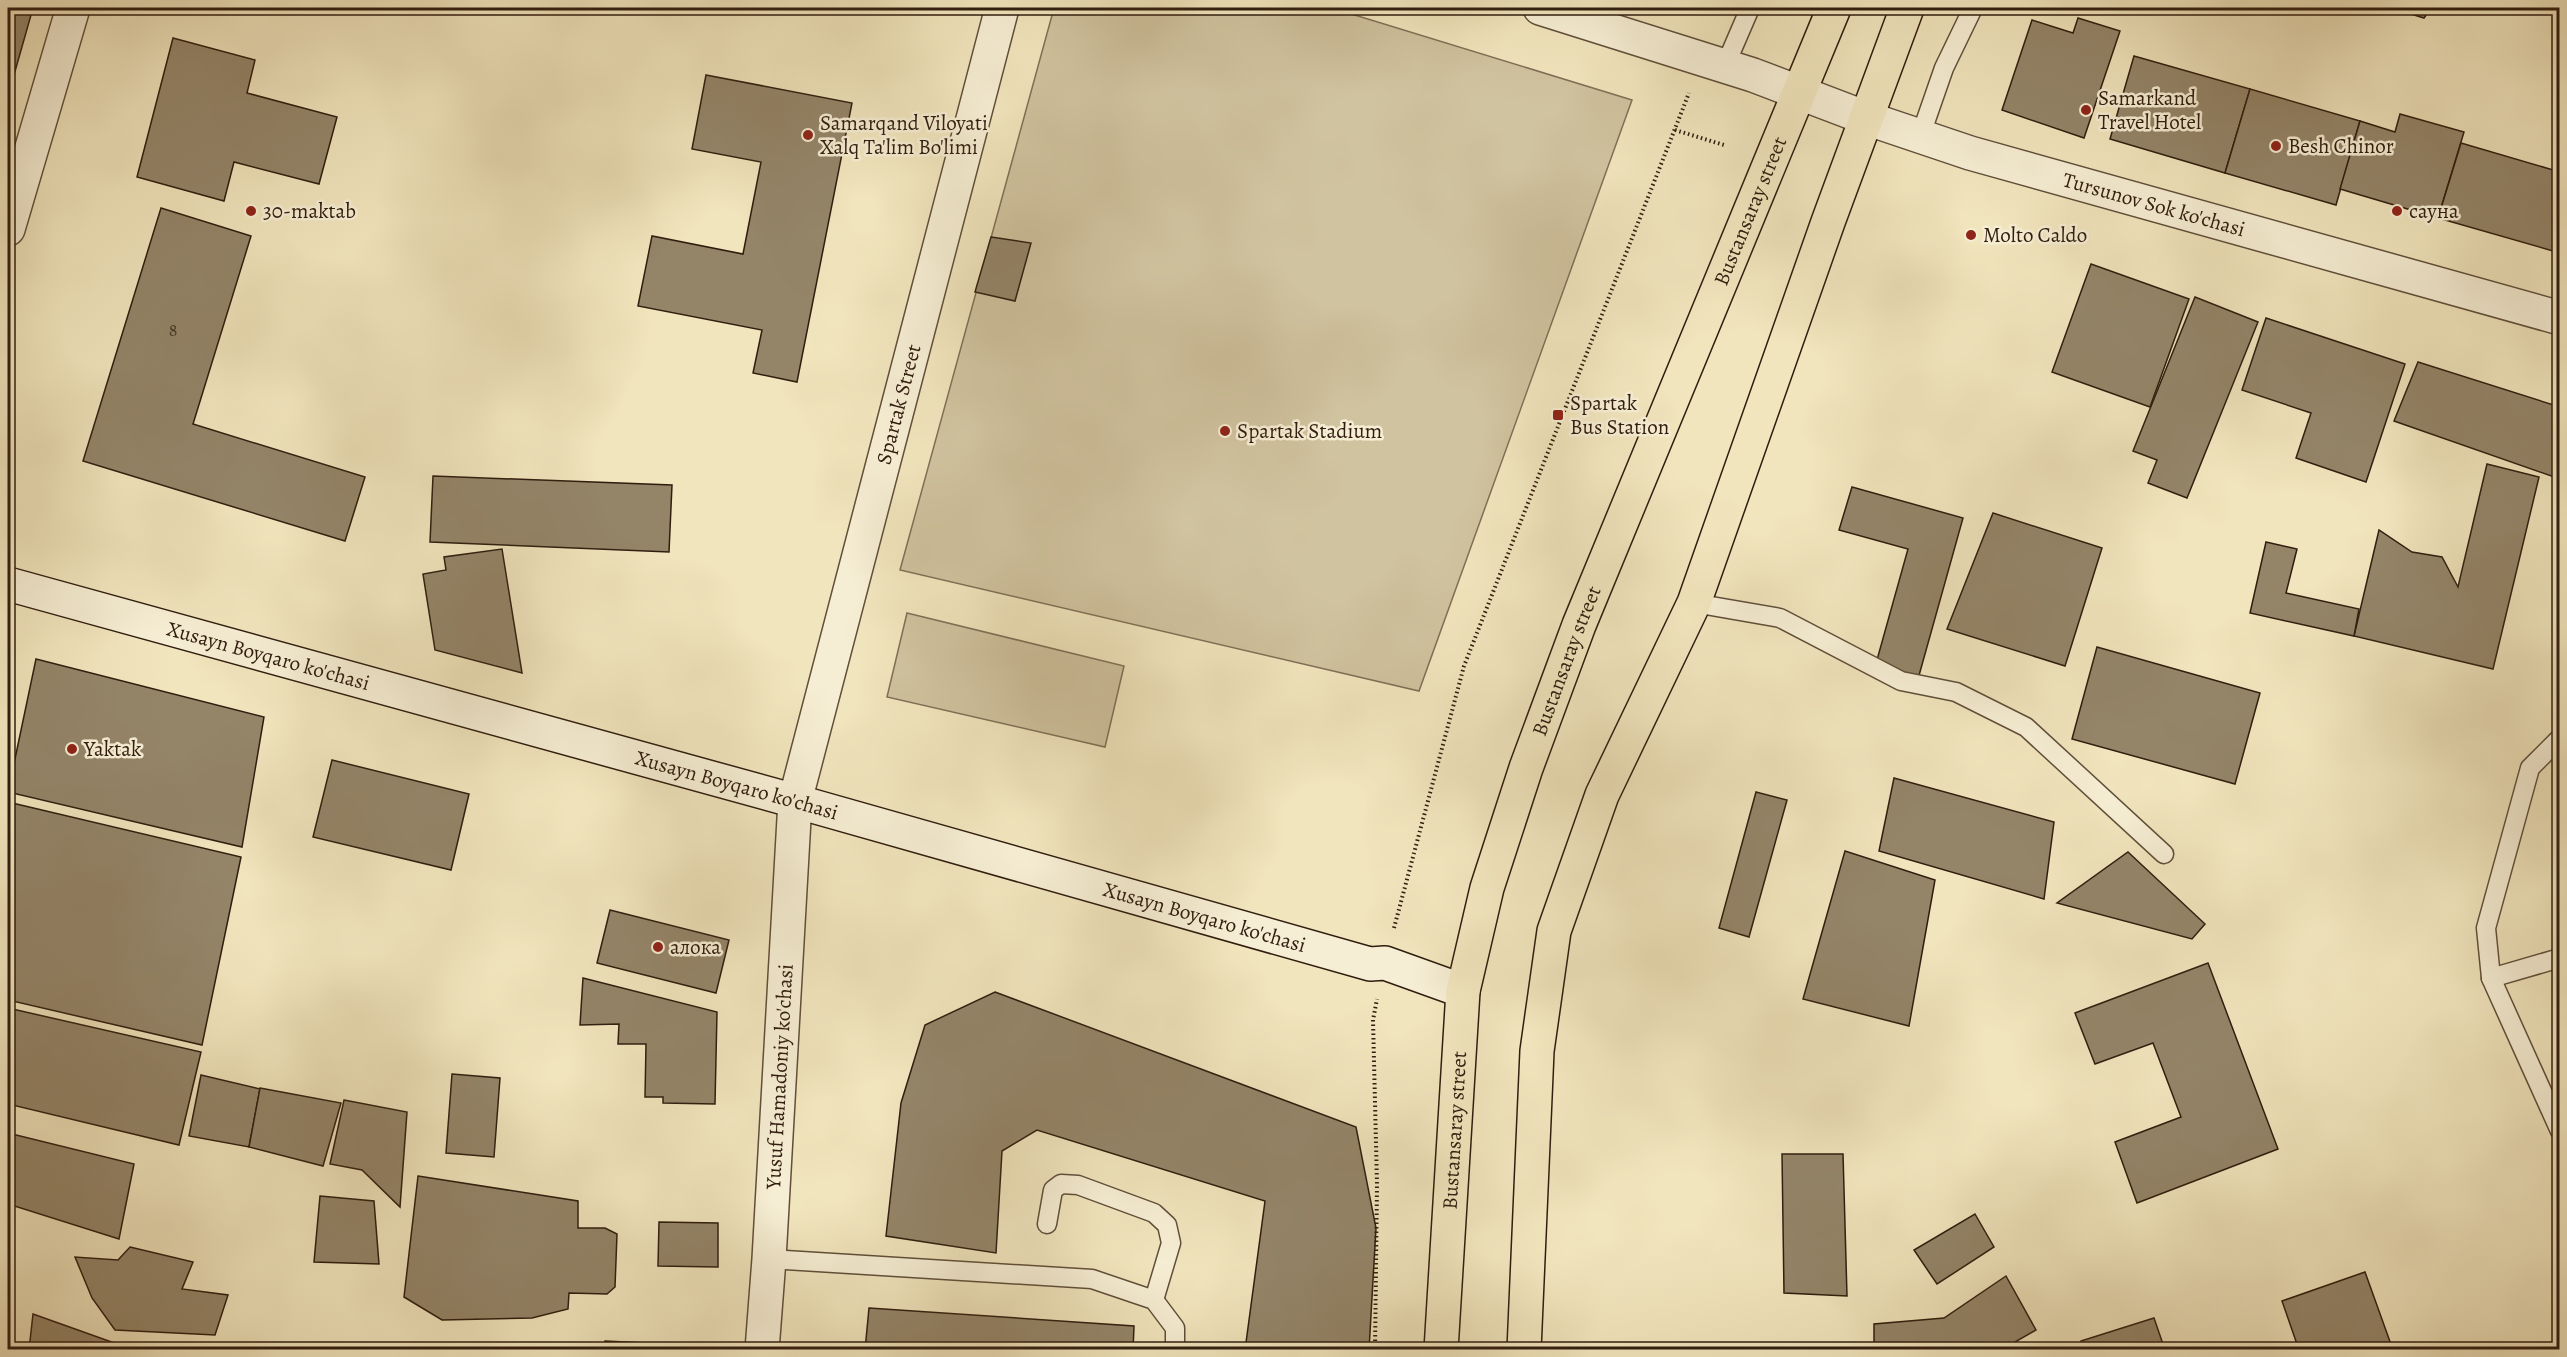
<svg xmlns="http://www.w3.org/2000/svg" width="2567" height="1357" viewBox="0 0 2567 1357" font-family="Alegreya,serif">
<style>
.green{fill:#d0c39f;stroke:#807057;stroke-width:1.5}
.building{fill:#948569;stroke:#301d0f;stroke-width:1.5}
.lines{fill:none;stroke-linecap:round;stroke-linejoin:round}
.service-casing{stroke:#604f3a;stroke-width:21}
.minor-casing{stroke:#604f3a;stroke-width:36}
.secondary-casing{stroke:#301d0f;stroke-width:36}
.primary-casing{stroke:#301d0f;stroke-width:36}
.path{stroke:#301d0f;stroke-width:4;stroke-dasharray:1.5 3;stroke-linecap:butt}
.service{stroke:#f6eed4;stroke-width:18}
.minor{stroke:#f6eed4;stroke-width:33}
.secondary{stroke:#f6eed4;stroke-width:33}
.primary{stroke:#f1e5bd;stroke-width:33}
.poi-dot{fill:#8f2418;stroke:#f6eed4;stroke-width:2}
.labels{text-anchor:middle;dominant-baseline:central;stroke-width:5;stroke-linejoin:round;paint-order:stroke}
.number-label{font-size:18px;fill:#493726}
.poi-label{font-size:21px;fill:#301d0f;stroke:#f6eed4;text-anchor:start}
.street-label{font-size:21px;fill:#301d0f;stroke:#f6eed4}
</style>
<rect width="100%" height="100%" fill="#f1e5bd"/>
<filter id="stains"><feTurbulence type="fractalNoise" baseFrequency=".00333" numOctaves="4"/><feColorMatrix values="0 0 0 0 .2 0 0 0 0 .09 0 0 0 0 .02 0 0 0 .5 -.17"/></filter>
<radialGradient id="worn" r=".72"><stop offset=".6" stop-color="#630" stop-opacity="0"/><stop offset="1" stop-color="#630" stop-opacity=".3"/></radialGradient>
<!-- green -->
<g class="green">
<polygon points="1054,8 1332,8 1632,100 1419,691 900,570"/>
<polygon points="907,613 1124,666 1105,747 887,697"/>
</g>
<!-- building -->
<g class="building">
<polygon points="8,8 33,8 8,96"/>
<polygon points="2392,8 2431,8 2424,18"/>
<polygon points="2078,18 2120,31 2084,138 2002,110 2032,20 2073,33"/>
<polygon points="173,38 255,60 247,93 337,117 319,184 234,162 224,201 137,177"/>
<polygon points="2134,56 2250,89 2225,173 2110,139"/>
<polygon points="706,75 852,103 797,382 753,373 762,330 638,306 652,236 743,254 761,162 692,149"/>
<polygon points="2250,89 2360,121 2336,205 2225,173"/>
<polygon points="2400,114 2464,132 2438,218 2340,189 2360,121 2395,132"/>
<polygon points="2461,143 2560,172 2560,253 2438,218"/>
<polygon points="161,208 251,236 193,424 365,477 345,541 83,461"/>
<polygon points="991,237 1031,243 1015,301 975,292"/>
<polygon points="2091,264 2189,299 2150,407 2052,372"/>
<polygon points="2195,297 2258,322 2187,498 2148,483 2157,460 2133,451"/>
<polygon points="2266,318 2405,364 2366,482 2296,458 2311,413 2242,390"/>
<polygon points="2418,362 2560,407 2560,479 2394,421"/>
<polygon points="2487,464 2539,477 2493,669 2354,636 2379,530 2412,552 2442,557 2458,587"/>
<polygon points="433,476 672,485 669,552 430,542"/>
<polygon points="1852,487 1963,518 1918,679 1875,667 1908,549 1839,530"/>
<polygon points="1993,513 2102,548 2065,666 1947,629"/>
<polygon points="2266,542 2297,549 2286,593 2359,609 2354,636 2250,613"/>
<polygon points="502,549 522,673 435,650 423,574 446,570 444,557"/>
<polygon points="2097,647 2260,693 2235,784 2072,739"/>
<polygon points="36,659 264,717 242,847 8,792"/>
<polygon points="332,760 469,794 451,870 313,837"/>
<polygon points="1894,778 2054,822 2044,899 1879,851"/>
<polygon points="1756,792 1787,800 1749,937 1719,928"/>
<polygon points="8,802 241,857 202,1045 8,1000"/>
<polygon points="1845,851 1935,880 1909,1026 1803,999"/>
<polygon points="2128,852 2205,924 2192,939 2057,903"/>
<polygon points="610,910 729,940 716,993 597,963"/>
<polygon points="2208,963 2278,1149 2137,1203 2115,1142 2181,1117 2153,1043 2095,1064 2075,1013"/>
<polygon points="583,978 717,1012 715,1104 663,1103 663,1097 645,1097 646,1044 618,1044 619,1024 580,1025"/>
<polygon points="995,992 1356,1127 1376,1228 1369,1350 1245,1350 1265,1201 1037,1130 1002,1151 996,1253 886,1236 901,1103 925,1025"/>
<polygon points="8,1008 201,1052 179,1145 8,1104"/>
<polygon points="452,1074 500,1078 494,1157 446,1153"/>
<polygon points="201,1075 260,1089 249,1147 189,1136"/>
<polygon points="260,1088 341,1103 323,1166 249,1147"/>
<polygon points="344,1100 407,1112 400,1207 362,1170 330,1164"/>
<polygon points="8,1133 134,1164 119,1239 8,1204"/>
<polygon points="1782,1154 1843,1154 1847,1296 1784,1293"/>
<polygon points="418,1176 578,1201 578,1228 605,1228 617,1234 615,1287 607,1294 569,1293 568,1309 532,1318 442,1320 404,1297"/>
<polygon points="320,1196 374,1201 379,1264 314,1262"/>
<polygon points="1975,1214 1994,1247 1937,1284 1914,1250"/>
<polygon points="659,1222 718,1223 718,1267 658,1266"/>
<polygon points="130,1247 193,1262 182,1289 228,1295 215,1335 115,1330 92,1298 75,1257 118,1260"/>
<polygon points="2365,1272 2393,1350 2299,1350 2282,1301"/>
<polygon points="2006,1276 2036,1330 2001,1350 1874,1350 1874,1324 1944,1318"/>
<polygon points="869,1308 1134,1326 1133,1350 865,1350"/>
<polygon points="33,1314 134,1350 29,1350"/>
<polygon points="2154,1318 2165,1350 2084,1350 2081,1341"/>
<polygon points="605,1341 709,1346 709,1350 603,1350"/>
</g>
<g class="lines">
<defs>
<g id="service">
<polyline points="1725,66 1750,8"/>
<polyline points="1920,137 1944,68 1973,8"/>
<polyline points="1694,603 1780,618 1901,681 1956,692 2026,727 2164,854"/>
<polyline points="2560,738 2530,768 2486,928 2491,978 2560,1131"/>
<polyline points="2491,978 2560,958"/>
<polyline points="1047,1224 1053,1190 1061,1184 1078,1185 1154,1213 1167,1225 1171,1243 1154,1300"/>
<polyline points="769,1259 1092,1279 1154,1300 1175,1328 1175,1350"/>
</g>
<g id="minor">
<path id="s1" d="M1540 8 1753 75 1866 118 1970 153 2560 318"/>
<polyline points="8,229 73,8"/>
<path id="s2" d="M762 1350 769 1259 795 801 1002 8"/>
</g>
<g id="secondary">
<path id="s3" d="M8 584 795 801 1370 964 1385 963 1463 991"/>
</g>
<g id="primary">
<path id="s4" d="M1441 1350 1463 991 1487 888 1526 768 1579 625 1834 8"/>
<polyline points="1524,1350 1537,1051 1554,931 1602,795 1694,603 1828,222 1907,8"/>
</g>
</defs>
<!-- service casing -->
<use href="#service" class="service-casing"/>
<!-- minor casing -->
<use href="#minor" class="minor-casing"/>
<!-- secondary casing -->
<use href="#secondary" class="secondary-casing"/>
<!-- primary casing -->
<use href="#primary" class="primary-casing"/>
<!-- path -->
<g class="path">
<polyline points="1675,130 1724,145"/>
<polyline points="1394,928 1464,666 1689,93"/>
<polyline points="1375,1350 1377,1184 1373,1020 1377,999"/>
</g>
<!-- service -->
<use href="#service" class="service"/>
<!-- minor -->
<use href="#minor" class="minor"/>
<!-- secondary -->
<use href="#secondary" class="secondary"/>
<!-- primary -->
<use href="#primary" class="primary"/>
</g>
<!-- markers -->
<g class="poi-dot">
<circle cx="2086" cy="110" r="6"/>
<circle cx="808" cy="135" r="6"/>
<circle cx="2276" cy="146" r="6"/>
<circle cx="251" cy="211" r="6"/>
<circle cx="2397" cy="211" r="6"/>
<circle cx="1971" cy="235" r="6"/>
<rect x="1552" y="409" width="12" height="12" rx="3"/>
<circle cx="1225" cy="431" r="6"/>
<circle cx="72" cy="749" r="6"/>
<circle cx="658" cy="947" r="6"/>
</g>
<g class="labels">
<!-- number labels -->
<g class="number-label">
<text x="173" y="330">8</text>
</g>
<!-- poi labels -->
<g class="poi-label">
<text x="2098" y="98">Samarkand<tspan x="2098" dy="24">Travel Hotel</tspan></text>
<text x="820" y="123">Samarqand Viloyati<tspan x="820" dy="24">Xalq Ta'lim Bo'limi</tspan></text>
<text x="2288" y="146">Besh Chinor</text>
<text x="263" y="211">30-maktab</text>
<text x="2409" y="211">сауна</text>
<text x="1983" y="235">Molto Caldo</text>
<text x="1570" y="403">Spartak<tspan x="1570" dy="24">Bus Station</tspan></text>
<text x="1237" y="431">Spartak Stadium</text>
<text x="84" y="749">Yaktak</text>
<text x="670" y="947">алока</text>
</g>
<!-- street labels -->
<g class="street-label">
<text stroke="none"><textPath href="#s1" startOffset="645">Tursunov Sok ko'chasi</textPath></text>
<text stroke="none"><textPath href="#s4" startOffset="1192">Bustansaray street</textPath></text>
<text stroke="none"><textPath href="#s2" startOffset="960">Spartak Street</textPath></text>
<text stroke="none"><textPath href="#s3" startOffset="270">Xusayn Boyqaro ko'chasi</textPath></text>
<text stroke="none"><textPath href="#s4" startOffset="706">Bustansaray street</textPath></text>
<text stroke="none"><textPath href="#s3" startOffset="756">Xusayn Boyqaro ko'chasi</textPath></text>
<text stroke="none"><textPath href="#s3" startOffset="1242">Xusayn Boyqaro ko'chasi</textPath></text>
<text stroke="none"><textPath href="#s2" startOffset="274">Yusuf Hamadoniy ko'chasi</textPath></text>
<text stroke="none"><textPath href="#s4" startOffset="220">Bustansaray street</textPath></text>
</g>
</g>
<!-- margin -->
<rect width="2567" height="1357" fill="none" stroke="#f1e5bd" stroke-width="30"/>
<rect x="9" y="9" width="2549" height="1339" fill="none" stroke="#301d0f" stroke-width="3"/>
<rect x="15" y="15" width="2537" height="1327" fill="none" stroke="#301d0f" stroke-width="1.5"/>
<rect width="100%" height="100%" filter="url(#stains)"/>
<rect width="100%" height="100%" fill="url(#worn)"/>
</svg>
